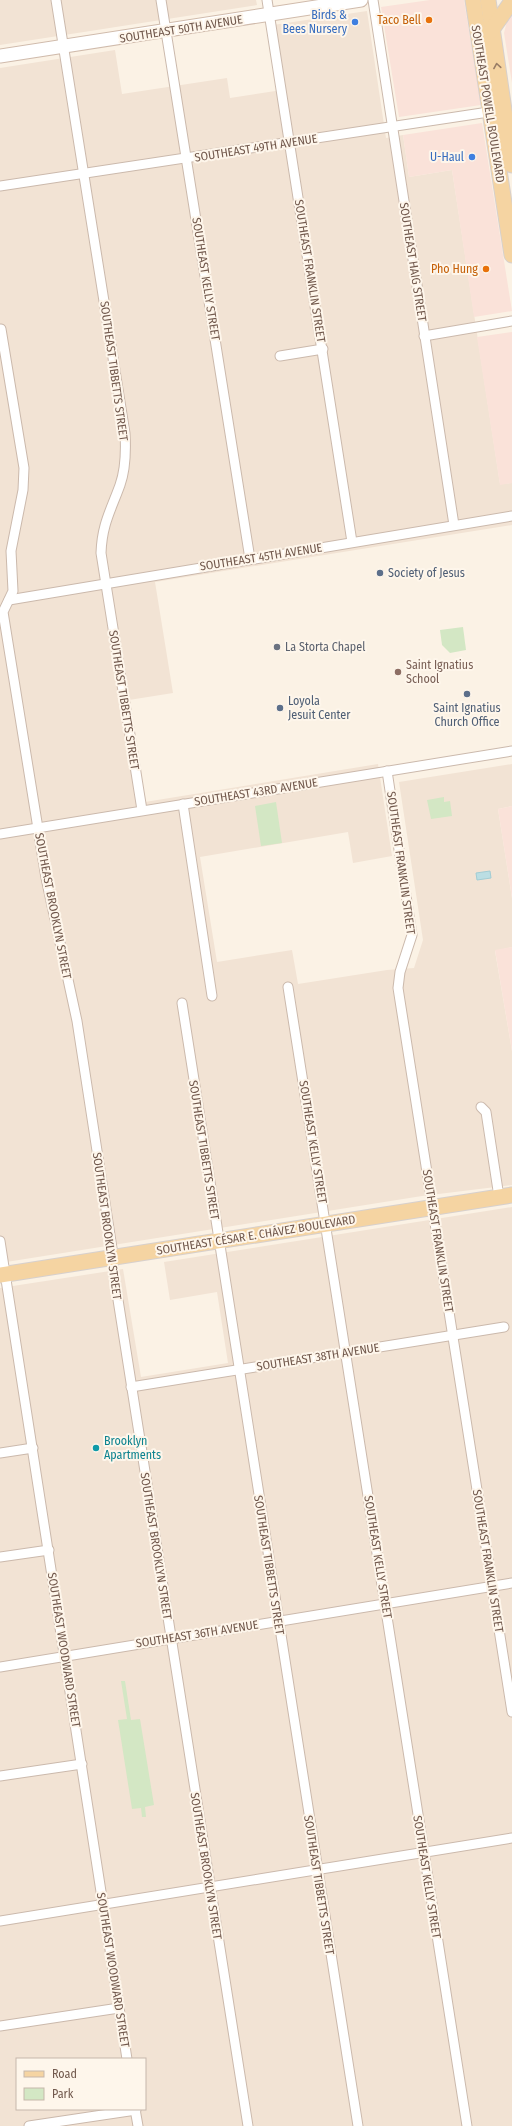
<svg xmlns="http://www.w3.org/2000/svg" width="512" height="2126" viewBox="0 0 512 2126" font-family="'Fira Sans Condensed',sans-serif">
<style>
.residential{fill:#f2e3d4;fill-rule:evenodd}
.commercial{fill:#fae2d9}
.green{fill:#d3e7c4}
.water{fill:#bbdee3;stroke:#a2cdd4}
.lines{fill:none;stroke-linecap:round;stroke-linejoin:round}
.minor-casing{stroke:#cbb9ac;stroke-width:11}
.secondary-casing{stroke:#d0bbac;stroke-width:15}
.primary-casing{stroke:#d7d0cd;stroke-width:17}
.minor{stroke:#fff;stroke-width:9}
.secondary{stroke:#fff;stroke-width:13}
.primary{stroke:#f5d4a2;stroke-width:15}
.oneway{stroke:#997d66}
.food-dot{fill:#e8710a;stroke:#fef6eb;stroke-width:1.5}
.shop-dot{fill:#3f7fe0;stroke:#fef6eb;stroke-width:1.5}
.service-dot{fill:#5c6f8a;stroke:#fef6eb;stroke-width:1.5}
.worship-dot{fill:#6b7280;stroke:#fef6eb;stroke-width:1.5}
.education-dot{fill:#8d6e63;stroke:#fef6eb;stroke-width:1.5}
.culture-dot{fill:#0f9aa8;stroke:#fef6eb;stroke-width:1.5}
.labels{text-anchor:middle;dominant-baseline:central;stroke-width:4;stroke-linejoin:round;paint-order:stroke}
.shop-label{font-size:12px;fill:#366cbe;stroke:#fef6eb;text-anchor:end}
.food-label{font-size:12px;fill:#c56008;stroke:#fef6eb;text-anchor:end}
.street-label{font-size:12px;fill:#71584c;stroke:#fef6eb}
.service-label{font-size:12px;fill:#4e5e75;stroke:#fef6eb;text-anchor:start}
.worship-label{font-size:12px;fill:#5b616d;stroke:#fef6eb;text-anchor:start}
.education-label{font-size:12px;fill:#785e54;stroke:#fef6eb;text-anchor:start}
.culture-label{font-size:12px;fill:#0d838f;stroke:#fef6eb;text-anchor:start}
</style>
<rect width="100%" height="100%" fill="#fbf2e5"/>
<!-- residential -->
<g class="residential">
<polygon points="0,0 256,0 257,5 0,45"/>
<polygon points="367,11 386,138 403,135 409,177 452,170 500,484 512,483 512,525 155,582 173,693 129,700 145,802 378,764 392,856 353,863 348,832 200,857 217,962 292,950 298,984 387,970 414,968 423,940 399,782 512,764 512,806 498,809 512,898 512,947 495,951 512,1051 512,1185 422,1196 0,1263 0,68 115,50 122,94 227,78 230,98 282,90 273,25"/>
<path d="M512 1207V2126H0V1288L123 1269 141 1377 228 1363 217 1292 170 1300 164 1262ZM17 2059H145V2109H17Z"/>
</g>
<!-- commercial -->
<g class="commercial">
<polygon points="430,0 464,0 481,105 399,117 381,7"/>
<polygon points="512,15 512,83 504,33 507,21"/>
<polygon points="482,123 512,311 474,317 452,170 409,177 403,135"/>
<polygon points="512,332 512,483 500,485 477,337"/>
<polygon points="512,806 512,898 498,809"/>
<polygon points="512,947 512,1051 495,950"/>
</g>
<!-- green -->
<g class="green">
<polygon points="463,627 466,650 450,653 442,645 440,630"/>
<polygon points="444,797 444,802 450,801 452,816 431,819 427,800"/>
<polygon points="276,802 282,843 261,846 255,806"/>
<polygon points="121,1681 125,1681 131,1720 140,1719 154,1805 145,1807 146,1817 142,1817 141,1808 132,1809 118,1720 127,1719"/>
</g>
<!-- water -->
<polygon class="water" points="490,871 491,878 477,880 476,873"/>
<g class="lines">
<defs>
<g id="minor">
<path d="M56 0 125 433C126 450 126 468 120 485 111 510 102 524 101 553L142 810"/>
<polyline points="161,0 250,559"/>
<polyline points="267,0 352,542"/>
<polyline points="373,0 454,525"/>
<polyline points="0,186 482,113 495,113"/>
<polyline points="1,329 24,468 23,490 11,551 13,591 3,612 46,878 77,1021 112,1248 113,1268 248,2126"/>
<polyline points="424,336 512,321"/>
<polyline points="280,356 323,349"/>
<polyline points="9,600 512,516"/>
<polyline points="387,771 412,935 400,972 398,988 512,1712"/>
<polyline points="183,804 212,996"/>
<polyline points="0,834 512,751"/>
<polyline points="288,987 467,2126"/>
<polyline points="182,1003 358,2126"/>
<polyline points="481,1107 486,1112 499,1197"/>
<polyline points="0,1241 127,2059"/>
<polyline points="131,1387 504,1327"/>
<polyline points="0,1453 33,1448"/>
<polyline points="0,1557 49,1550"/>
<polyline points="0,1667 512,1583"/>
<polyline points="0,1776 82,1764"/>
<polyline points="0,1921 512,1838"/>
<polyline points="0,2026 119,2008"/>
<polyline points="135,2109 138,2126"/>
<polyline points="29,2126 136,2110"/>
</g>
<polyline id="secondary" points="0,56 361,0"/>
<g id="primary">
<polyline points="473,0 512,255"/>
<polyline points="488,0 512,165"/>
<polyline points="491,31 512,1"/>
<polyline points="0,1275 512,1195"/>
</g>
</defs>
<!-- minor casing -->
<use href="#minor" class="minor-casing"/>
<!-- secondary casing -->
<use href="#secondary" class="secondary-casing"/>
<!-- primary casing -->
<use href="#primary" class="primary-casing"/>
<!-- minor -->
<use href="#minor" class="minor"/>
<!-- secondary -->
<use href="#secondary" class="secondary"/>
<!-- primary -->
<use href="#primary" class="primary"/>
</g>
<!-- one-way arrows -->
<defs><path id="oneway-chevron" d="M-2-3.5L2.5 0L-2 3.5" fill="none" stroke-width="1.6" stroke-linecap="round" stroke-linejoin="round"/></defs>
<use class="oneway" href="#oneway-chevron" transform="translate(497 66) rotate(-99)"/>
<!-- markers -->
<g class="food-dot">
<circle cx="429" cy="20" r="4"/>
<circle cx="486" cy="269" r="4"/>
</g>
<g class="shop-dot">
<circle cx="355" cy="22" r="4"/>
<circle cx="472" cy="157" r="4"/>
</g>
<g class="service-dot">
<circle cx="380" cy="573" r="4"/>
<circle cx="467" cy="694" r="4"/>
<circle cx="280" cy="708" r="4"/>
</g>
<circle class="worship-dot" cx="277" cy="647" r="4"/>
<circle class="education-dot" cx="398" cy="672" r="4"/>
<circle class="culture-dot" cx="96" cy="1448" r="4"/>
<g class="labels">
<!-- shop labels -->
<g class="shop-label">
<text x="347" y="15">Birds &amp;<tspan x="347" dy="14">Bees Nursery</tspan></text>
<text x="464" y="157">U-Haul</text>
</g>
<!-- food labels -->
<g class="food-label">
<text x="421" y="20">Taco Bell</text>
<text x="478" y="269">Pho Hung</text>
</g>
<!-- street labels -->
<g class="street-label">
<text transform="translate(181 29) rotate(-9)">SOUTHEAST 50TH AVENUE</text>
<text transform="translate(488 104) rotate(81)">SOUTHEAST POWELL BOULEVARD</text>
<text transform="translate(256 148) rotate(-9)">SOUTHEAST 49TH AVENUE</text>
<text transform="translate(413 262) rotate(81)">SOUTHEAST HAIG STREET</text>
<text transform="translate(310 271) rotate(81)">SOUTHEAST FRANKLIN STREET</text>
<text transform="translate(206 279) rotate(81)">SOUTHEAST KELLY STREET</text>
<text transform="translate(114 371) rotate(82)">SOUTHEAST TIBBETTS STREET</text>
<text transform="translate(261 557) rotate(-9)">SOUTHEAST 45TH AVENUE</text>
<text transform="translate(124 700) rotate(81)">SOUTHEAST TIBBETTS STREET</text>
<text transform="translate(256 792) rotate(-9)">SOUTHEAST 43RD AVENUE</text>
<text transform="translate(401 863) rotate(82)">SOUTHEAST FRANKLIN STREET</text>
<text transform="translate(53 906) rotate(79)">SOUTHEAST BROOKLYN STREET</text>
<text transform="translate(313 1142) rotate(81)">SOUTHEAST KELLY STREET</text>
<text transform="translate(204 1150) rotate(81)">SOUTHEAST TIBBETTS STREET</text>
<text transform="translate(107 1226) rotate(82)">SOUTHEAST BROOKLYN STREET</text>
<text transform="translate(256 1235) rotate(-9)">SOUTHEAST CÉSAR E. CHÁVEZ BOULEVARD</text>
<text transform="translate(438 1241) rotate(81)">SOUTHEAST FRANKLIN STREET</text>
<text transform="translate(318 1357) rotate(-9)">SOUTHEAST 38TH AVENUE</text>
<text transform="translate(156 1546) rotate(81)">SOUTHEAST BROOKLYN STREET</text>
<text transform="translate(378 1557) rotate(81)">SOUTHEAST KELLY STREET</text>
<text transform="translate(488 1561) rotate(81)">SOUTHEAST FRANKLIN STREET</text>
<text transform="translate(269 1565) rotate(81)">SOUTHEAST TIBBETTS STREET</text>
<text transform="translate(197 1634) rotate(-9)">SOUTHEAST 36TH AVENUE</text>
<text transform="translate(64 1650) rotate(81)">SOUTHEAST WOODWARD STREET</text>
<text transform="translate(206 1866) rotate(81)">SOUTHEAST BROOKLYN STREET</text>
<text transform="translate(427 1877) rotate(81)">SOUTHEAST KELLY STREET</text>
<text transform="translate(319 1885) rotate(81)">SOUTHEAST TIBBETTS STREET</text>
<text transform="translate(113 1970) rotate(81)">SOUTHEAST WOODWARD STREET</text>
</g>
<!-- service labels -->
<g class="service-label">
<text x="388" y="573">Society of Jesus</text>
<text x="288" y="701">Loyola<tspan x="288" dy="14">Jesuit Center</tspan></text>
<text x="467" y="708" text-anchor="middle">Saint Ignatius<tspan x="467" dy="14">Church Office</tspan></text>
</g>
<!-- worship labels -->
<g class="worship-label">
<text x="285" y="647">La Storta Chapel</text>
</g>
<!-- education labels -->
<g class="education-label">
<text x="406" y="665">Saint Ignatius<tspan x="406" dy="14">School</tspan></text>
</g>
<!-- culture labels -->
<g class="culture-label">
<text x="104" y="1441">Brooklyn<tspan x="104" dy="14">Apartments</tspan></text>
</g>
</g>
<!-- legend -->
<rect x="16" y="2058" width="130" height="52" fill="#fef6eb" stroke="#c6b7ab"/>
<rect x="24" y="2071" width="20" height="6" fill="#f5d4a2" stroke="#c6b7ab"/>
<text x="52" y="2078" font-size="12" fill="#71584c">Road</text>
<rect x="24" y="2088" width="20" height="12" fill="#d3e7c4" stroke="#c6b7ab"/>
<text x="52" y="2098" font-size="12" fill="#71584c">Park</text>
</svg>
